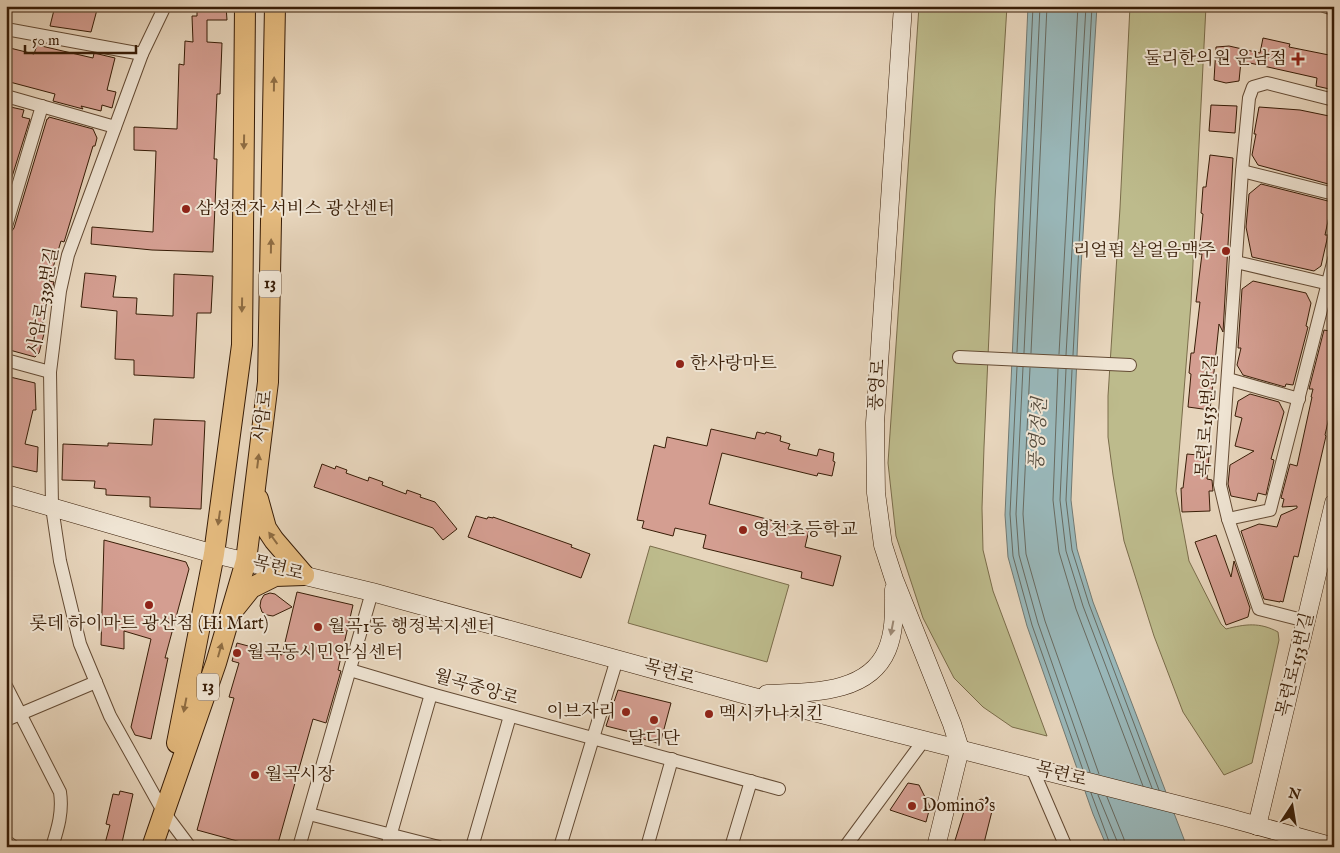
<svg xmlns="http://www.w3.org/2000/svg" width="1340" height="853" viewBox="0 0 1340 853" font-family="'IM FELL English','Noto Serif KR',serif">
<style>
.green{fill:#bdbb8c;stroke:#7a6c4a}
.water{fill:#99b7b9;stroke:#727972}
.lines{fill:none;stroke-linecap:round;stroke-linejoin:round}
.shore{stroke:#686a60;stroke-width:1}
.building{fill:#d49e91;stroke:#381d07}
.street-casing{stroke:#644b34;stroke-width:14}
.secondary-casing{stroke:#381d07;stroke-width:19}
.primary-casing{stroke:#381d07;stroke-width:22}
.street{stroke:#efe4d3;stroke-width:12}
.secondary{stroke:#efe4d3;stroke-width:18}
.primary{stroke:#e4ba7e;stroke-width:20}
.oneway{fill:#8e6c42}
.oneway2{fill:#9d8a77}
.poi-dot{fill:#8f2418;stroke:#efe4d3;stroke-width:2}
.labels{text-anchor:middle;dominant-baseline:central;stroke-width:4;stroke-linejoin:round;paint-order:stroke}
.shield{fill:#efe4d3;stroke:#6f5944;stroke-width:1}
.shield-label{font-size:16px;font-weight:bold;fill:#381d07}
.poi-label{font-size:18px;fill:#381d07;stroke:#efe4d3;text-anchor:start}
.street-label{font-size:18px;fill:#381d07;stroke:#efe4d3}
.water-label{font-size:19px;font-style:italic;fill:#554b3c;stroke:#efe4d3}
</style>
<rect width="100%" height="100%" fill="#e7d5bc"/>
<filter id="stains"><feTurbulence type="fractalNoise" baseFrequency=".004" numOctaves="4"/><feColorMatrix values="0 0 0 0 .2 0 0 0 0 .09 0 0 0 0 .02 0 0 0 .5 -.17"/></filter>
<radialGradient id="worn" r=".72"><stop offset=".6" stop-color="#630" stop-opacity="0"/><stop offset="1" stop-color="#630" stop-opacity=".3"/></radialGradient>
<!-- green -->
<g class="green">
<polygon points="919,6 1007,6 995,199 984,447 982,508 983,550 993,591 1047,736 1012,727 983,707 954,678 923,618 896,536 888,463"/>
<path d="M1130 6H1206L1191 303 1176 491 1189 561 1221 624 1226 629C1245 624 1260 622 1278 632L1279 640 1252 763 1224 775 1183 712 1154 636 1124 541 1113 475 1108 437V396L1120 208Z"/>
<polygon points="650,546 789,585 767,662 628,623"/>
</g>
<!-- water -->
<polygon class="water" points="1028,6 1097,6 1080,284 1071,500 1077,549 1093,602 1187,847 1107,847 1093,814 1027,626 1008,557 1005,515"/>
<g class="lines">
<!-- shore -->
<g class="shore">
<polyline points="1017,352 1033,6"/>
<polyline points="1024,353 1040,6"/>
<polyline points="1031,353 1047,6"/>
<polyline points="1059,354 1078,6"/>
<polyline points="1066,355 1086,6"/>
<polyline points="1073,355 1092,6"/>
<polyline points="1017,367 1010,514 1013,556 1032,625 1083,770"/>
<polyline points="1023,367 1016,514 1019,555 1038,623 1090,772"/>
<polyline points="1030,368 1023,514 1026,554 1045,621 1099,774"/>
<polyline points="1058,369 1053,500 1059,552 1076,609 1143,786"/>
<polyline points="1066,369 1060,500 1066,551 1083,606 1152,788"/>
<polyline points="1072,370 1066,500 1072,550 1089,604 1159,790"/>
<polyline points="1091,793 1111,847"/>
<polyline points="1098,795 1117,841 1118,847"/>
<polyline points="1107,797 1124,839 1125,847"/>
</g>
</g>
<!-- building -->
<g class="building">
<polygon points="55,6 98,6 91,32 50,26"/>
<polygon points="197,6 226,6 227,20 207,20 207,42 222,43 220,94 217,94 214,159 217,159 213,252 152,250 91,244 92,227 153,232 156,151 134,150 134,127 177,129 179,64 184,65 185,41 193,42 192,16 197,16"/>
<polygon points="1263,38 1290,44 1289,47 1334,56 1334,90 1316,86 1317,78 1241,61 1239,81 1226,83 1214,80 1216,47 1229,46 1260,53"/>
<polygon points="37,45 93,58 94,53 115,58 107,90 116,92 112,108 102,105 101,111 81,106 83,109 53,101 55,94 6,81 6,47 34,54"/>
<polygon points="1211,105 1237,106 1235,133 1209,131"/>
<polygon points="6,106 24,110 22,117 30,119 6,196"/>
<polygon points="1259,107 1300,110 1334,117 1334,184 1332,185 1258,165 1252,155 1256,134 1254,134"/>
<polygon points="49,117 93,129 97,138 95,146 93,146 65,239 64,242 61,241 49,281 54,282 41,329 45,330 39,353 35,357 6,349 6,234 11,232 14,228 47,119 48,119"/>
<polygon points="1210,155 1233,158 1223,332 1219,324 1210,410 1188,407 1191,374 1189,373 1191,353 1194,353 1200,302 1196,302 1202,254 1199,254 1203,214 1201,213 1203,187 1206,187"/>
<polygon points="1261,184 1328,201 1331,207 1325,235 1328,235 1321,266 1314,271 1252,257 1246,227 1249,194"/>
<polygon points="85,273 116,276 113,297 137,298 136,314 173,316 174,274 213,276 211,313 197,313 194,378 134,375 134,360 115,359 117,311 81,307"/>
<polygon points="1253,281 1306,293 1311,303 1306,326 1308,327 1293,385 1286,384 1285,387 1243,375 1237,365 1241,348 1238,348 1242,289"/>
<polygon points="1324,330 1334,332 1334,395 1325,435 1326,436 1298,557 1294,556 1283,602 1280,601 1280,602 1264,599 1241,531 1259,524 1277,527 1281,515 1297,508 1297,506 1282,507 1284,499 1281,498 1290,464 1297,466 1312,397 1311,397 1313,389 1309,389"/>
<polygon points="6,376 35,383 36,410 33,410 25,444 38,447 37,472 6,465"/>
<polygon points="1250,394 1279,402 1284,412 1271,459 1274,460 1266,495 1258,493 1256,501 1231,496 1228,484 1230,465 1254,451 1235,446 1242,418 1235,416 1238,401"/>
<polygon points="154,419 205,421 201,509 150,507 150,497 106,495 106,489 94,488 95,481 62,480 63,444 108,446 108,443 152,445"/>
<polygon points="711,429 755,439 757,432 765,434 766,432 781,436 780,441 790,444 788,449 817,456 819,449 834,453 833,461 835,462 832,476 818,473 817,476 722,453 709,504 809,530 805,547 841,556 833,586 801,578 802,572 703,548 706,535 675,528 673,536 642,528 644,521 637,520 654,445 665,448 667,437 707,446"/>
<polygon points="1187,454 1209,456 1207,479 1212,480 1213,491 1209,491 1210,511 1182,512 1181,488 1183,488"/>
<polygon points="322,464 335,469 336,466 347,470 346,473 368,481 369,477 383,482 382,485 406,494 407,490 421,495 420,497 435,502 457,529 443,540 433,528 314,487"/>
<polygon points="476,516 487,519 488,517 493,518 493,517 572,545 571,547 590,554 581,578 468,537"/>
<polygon points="1216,535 1231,577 1234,561 1250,608 1248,617 1226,625 1195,542"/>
<polygon points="104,540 186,562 189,569 165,658 168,658 151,739 135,735 131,727 151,639 124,631 124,649 101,645"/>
<polygon points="297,592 353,605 338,670 341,671 326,723 313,719 277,847 259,847 197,830 234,698 229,697 239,663 232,661 237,643 282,655"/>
<polygon points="270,593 275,594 292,607 273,616 267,615 262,612 260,606 261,600 264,595"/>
<polygon points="618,690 671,703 660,744 637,737 638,734 606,726"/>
<polygon points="908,783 919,785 930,807 926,822 890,810"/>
<polygon points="120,791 133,794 121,847 104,847 110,825 106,824 113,794 119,795"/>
<polygon points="981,799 994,803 983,847 953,847 965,808"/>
</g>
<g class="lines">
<defs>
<g id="street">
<polyline points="165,6 142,54 68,255 60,291 50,372 52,507 60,561 80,644 110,716 163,811 190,847"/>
<polyline points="1324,6 1334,9"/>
<polyline points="6,29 142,54"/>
<polyline points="6,96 115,127"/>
<polyline points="1242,171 1334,194"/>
<polyline points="6,226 42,106"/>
<polyline points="1236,262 1334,285"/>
<polyline points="959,357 1130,365"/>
<polyline points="6,360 50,372"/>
<polyline points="1228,379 1299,399"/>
<polyline points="1228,519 1270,510 1334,259"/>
<polyline points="1306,621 1259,609 1228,519 1220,485 1242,171 1249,98 1253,87 1267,83 1334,100"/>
<polyline points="350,670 431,694 779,789"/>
<path d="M6 686 60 792C63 812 58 828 52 847"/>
<polyline points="6,720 96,682"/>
<polyline points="1032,768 1066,847"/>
<polyline points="309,814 439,847"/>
<polyline points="6,841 14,847"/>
<polyline points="299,847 372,592"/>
<polyline points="387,847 431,694"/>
<polyline points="472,847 510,716"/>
<polyline points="560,847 617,659"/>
<polyline points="647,847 672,759"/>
<polyline points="731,847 751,781"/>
<polyline points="845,847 924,740"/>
</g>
<g id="secondary">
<polyline points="903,6 875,423 876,493 883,545 894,579 952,724 960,749 936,847"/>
<polyline points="6,494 214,554 372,592 750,696 1226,817 1334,847"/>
<path d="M767 694C808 692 868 695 887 650 895 631 894 610 894 589"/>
<polyline points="1257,826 1334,503"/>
</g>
<g id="primary">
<polyline points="258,499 266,528 274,540 304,575"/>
<polyline points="235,608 251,588 275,576 304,575"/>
<polyline points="177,743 214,554 242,345 245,6"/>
<polyline points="152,847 216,663 246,561 268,382 275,6"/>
</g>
</defs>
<!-- street casing -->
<use href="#street" class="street-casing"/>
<!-- secondary casing -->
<use href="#secondary" class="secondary-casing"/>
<!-- primary casing -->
<use href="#primary" class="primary-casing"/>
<!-- street -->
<use href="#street" class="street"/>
<!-- secondary -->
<use href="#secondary" class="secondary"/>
<!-- primary -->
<use href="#primary" class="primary"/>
</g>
<!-- one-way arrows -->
<defs><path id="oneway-solid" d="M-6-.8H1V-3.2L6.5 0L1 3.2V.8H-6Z" transform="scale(1.25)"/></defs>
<g class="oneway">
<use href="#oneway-solid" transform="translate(274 84) rotate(-89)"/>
<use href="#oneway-solid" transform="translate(244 142) rotate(91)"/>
<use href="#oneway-solid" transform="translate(271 246) rotate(-89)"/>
<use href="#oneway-solid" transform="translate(242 305) rotate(91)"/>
<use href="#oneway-solid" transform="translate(258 461) rotate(-83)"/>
<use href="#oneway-solid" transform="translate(219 518) rotate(98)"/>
<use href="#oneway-solid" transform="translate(273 538) rotate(-126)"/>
<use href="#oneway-solid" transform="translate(220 650) rotate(-74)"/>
<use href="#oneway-solid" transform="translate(185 705) rotate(101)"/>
</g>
<use class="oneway2" href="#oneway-solid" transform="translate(892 628) rotate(101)"/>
<!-- markers -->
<g class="poi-dot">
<path d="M1295.5 51.5h5v5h5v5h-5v5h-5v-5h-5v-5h5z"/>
<circle cx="186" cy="209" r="5"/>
<circle cx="1226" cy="251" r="5"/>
<circle cx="680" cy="364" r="5"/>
<circle cx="743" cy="530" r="5"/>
<circle cx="149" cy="605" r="5"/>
<circle cx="318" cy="627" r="5"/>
<circle cx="237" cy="653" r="5"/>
<circle cx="626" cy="712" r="5"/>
<circle cx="709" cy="714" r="5"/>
<circle cx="654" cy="720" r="5"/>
<circle cx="255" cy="775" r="5"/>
<circle cx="912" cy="806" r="5"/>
</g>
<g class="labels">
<!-- shield labels -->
<g class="shield">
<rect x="259" y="270.5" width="22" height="27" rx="4"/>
<rect x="197" y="673.5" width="22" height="27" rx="4"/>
</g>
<g class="shield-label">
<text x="270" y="284">13</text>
<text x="208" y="687">13</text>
</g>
<!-- poi labels -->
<g class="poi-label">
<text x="1287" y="59" text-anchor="end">둘리한의원 운남점</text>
<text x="196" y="209">삼성전자 서비스 광산센터</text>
<text x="1216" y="251" text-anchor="end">리얼펍 살얼음맥주</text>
<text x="690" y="364">한사랑마트</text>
<text x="753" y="530">영천초등학교</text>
<text x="149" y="624" text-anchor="middle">롯데 하이마트 광산점 (Hi Mart)</text>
<text x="328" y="627">월곡1동 행정복지센터</text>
<text x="247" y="653">월곡동시민안심센터</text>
<text x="616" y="712" text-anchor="end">이브자리</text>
<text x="719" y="714">멕시카나치킨</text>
<text x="654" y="739" text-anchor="middle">달디단</text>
<text x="265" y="775">월곡시장</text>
<text x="922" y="806">Domino's</text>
</g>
<!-- street labels -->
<g class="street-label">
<text transform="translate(44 301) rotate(-80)">사암로339번길</text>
<text transform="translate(878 385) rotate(-86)">풍영로</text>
<text transform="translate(264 416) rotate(-83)">사암로</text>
<text transform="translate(1208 416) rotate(-86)">목련로153번안길</text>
<text transform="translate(278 569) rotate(14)">목련로</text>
<text transform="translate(1296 665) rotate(-76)">목련로153번길</text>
<text transform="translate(669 673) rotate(15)">목련로</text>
<text transform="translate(476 688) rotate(16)">월곡중앙로</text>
<text transform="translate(1061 775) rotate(14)">목련로</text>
</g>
<!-- water labels -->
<g class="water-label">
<text transform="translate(1039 434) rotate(-87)">풍영정천</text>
</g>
</g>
<!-- margin -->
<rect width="1340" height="853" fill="none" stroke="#e7d5bc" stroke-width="25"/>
<rect x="8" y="8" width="1325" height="838" fill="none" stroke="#381d07" stroke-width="2.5"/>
<rect x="12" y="12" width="1315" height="828" fill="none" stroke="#381d07"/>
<!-- north arrow -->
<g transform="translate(1292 806) rotate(12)" stroke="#efe4d3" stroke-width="4" paint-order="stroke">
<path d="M0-4L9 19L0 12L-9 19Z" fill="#381d07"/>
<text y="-8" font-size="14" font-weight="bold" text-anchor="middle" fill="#381d07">N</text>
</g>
<!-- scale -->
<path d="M25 45v8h111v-8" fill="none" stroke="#381d07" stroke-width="2.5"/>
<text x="32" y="45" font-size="15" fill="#381d07" stroke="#efe4d3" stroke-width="4" paint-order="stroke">50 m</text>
<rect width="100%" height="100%" filter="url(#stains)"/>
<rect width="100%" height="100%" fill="url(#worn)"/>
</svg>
